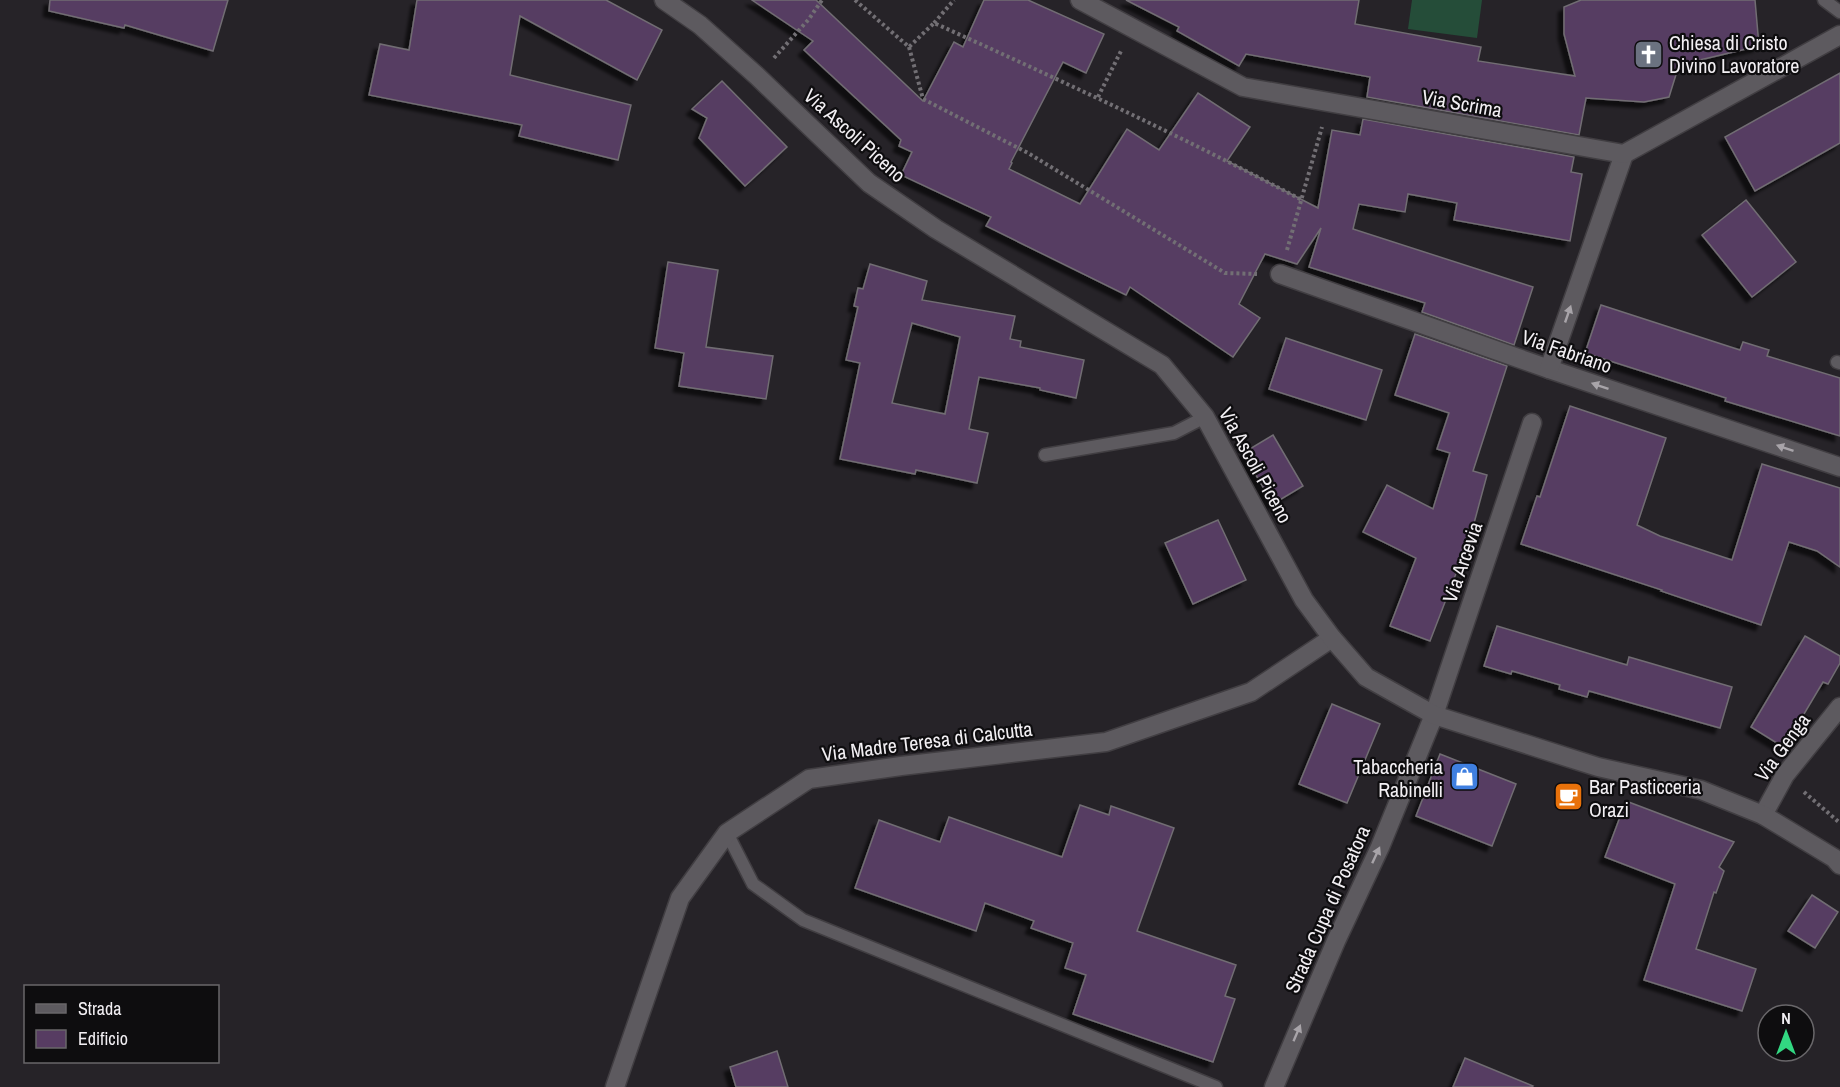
<svg xmlns="http://www.w3.org/2000/svg" width="1840" height="1087" viewBox="0 0 1840 1087" font-family="'Archivo Narrow',sans-serif">
<style>
.green{fill:#254d39}
.building{fill:#573c62;stroke:#716d73;stroke-width:1.5;fill-rule:evenodd;filter:url(#shadow)}
.lines{fill:none;stroke-linecap:round;stroke-linejoin:round}
.lane-casing{stroke:#413e42;stroke-width:15}
.street-casing{stroke:#413e42;stroke-width:21}
.secondary-casing{stroke:#413e42;stroke-width:21}
.path{stroke:#726f74;stroke-width:4;stroke-dasharray:3 3;stroke-linecap:butt}
.lane{stroke:#5d5a5f;stroke-width:12}
.street{stroke:#5d5a5f;stroke-width:18}
.secondary{stroke:#5d5a5f;stroke-width:18}
.oneway{fill:#a8a4a9}
.labels{text-anchor:middle;dominant-baseline:central;stroke-width:4.5;stroke-linejoin:round;paint-order:stroke}
.poi-label{font-size:20px;fill:#f2eff3;stroke:#0e0d0f;text-anchor:start}
.street-label{font-size:20px;fill:#f2eff3;stroke:#0e0d0f}
</style>
<defs>
<filter id="shadow"><feDropShadow dx="-5.5" dy="5.5" stdDeviation="1.5" flood-color="#0009"/></filter>
</defs>
<rect width="100%" height="100%" fill="#262328"/>
<!-- green -->
<polygon class="green" points="1412,0 1482,0 1477,38 1408,29"/>
<!-- building -->
<g class="building">
<polygon points="50,0 228,0 213,51 125,25 124,28 49,11"/>
<polygon points="417,0 606,0 662,30 637,80 520,16 510,75 631,105 618,160 519,136 522,125 369,95 380,44 409,50"/>
<polygon points="752,0 816,0 923,101 954,42 963,47 984,0 1028,0 1104,34 1086,73 1063,62 1011,162 1012,163 1009,169 1080,204 1127,129 1159,150 1198,93 1250,127 1227,161 1318,208 1332,130 1360,135 1363,119 1574,157 1571,172 1582,174 1570,241 1454,220 1457,203 1408,194 1405,212 1359,204 1353,229 1533,287 1514,345 1422,312 1425,303 1309,267 1321,228 1297,264 1265,254 1239,304 1260,318 1233,357 1130,287 1126,295 986,226 991,217 901,175 912,152 899,146 901,140 804,50 813,41"/>
<polygon points="1126,0 1359,0 1355,24 1481,47 1478,61 1575,76 1564,34 1564,7 1581,0 1755,0 1759,46 1679,65 1669,97 1644,102 1586,98 1579,135 1367,97 1370,77 1246,54 1239,66 1177,31 1179,27"/>
<polygon points="1840,73 1840,143 1755,191 1725,137"/>
<polygon points="722,81 787,147 745,186 699,138 707,118 692,109"/>
<polygon points="1746,200 1796,262 1752,297 1702,235"/>
<polygon points="668,262 718,270 706,347 773,356 766,399 679,386 684,353 655,348"/>
<path d="M870 264 927 281 922 300 1015 316 1010 339 1021 341 1020 347 1084 360 1076 398 1040 390V388L979 377 969 429 988 433 977 483 916 470 915 474 840 459 860 363 846 360 858 307 854 306 858 288 863 289ZM912 323 960 337 945 414 892 403Z"/>
<polygon points="1601,305 1740,350 1743,342 1769,350 1767,356 1840,378 1840,436 1725,401 1726,398 1585,353"/>
<polygon points="1415,334 1507,366 1473,471 1487,475 1473,527 1458,572 1457,571 1430,641 1390,626 1416,558 1363,532 1387,485 1433,509 1450,453 1437,449 1449,413 1395,395"/>
<polygon points="1286,338 1382,370 1366,420 1269,389"/>
<polygon points="1570,406 1666,438 1637,525 1660,536 1732,560 1762,464 1840,488 1840,567 1817,551 1789,542 1761,625 1661,591 1662,590 1521,544 1537,496 1540,497"/>
<polygon points="1273,435 1303,486 1273,504 1243,453"/>
<polygon points="1218,520 1246,580 1193,604 1165,543"/>
<polygon points="1497,626 1627,665 1629,657 1732,687 1720,728 1589,691 1587,697 1559,689 1560,685 1512,671 1511,674 1484,666"/>
<polygon points="1805,636 1840,656 1840,663 1828,684 1823,682 1798,724 1802,727 1788,750 1751,727"/>
<polygon points="1332,704 1380,724 1347,803 1299,784"/>
<polygon points="1440,754 1516,784 1492,846 1416,816"/>
<polygon points="1626,801 1734,842 1719,867 1724,871 1716,893 1714,892 1696,949 1756,969 1742,1011 1644,980 1675,884 1605,857"/>
<polygon points="1080,805 1109,815 1111,806 1174,828 1137,931 1236,965 1225,996 1235,999 1213,1062 1073,1014 1086,975 1065,968 1073,943 1031,928 1034,921 985,903 976,931 855,888 879,820 940,842 949,817 1062,857"/>
<polygon points="1812,895 1838,912 1815,948 1788,931"/>
<polygon points="777,1051 788,1087 736,1087 730,1067"/>
<polygon points="1465,1058 1533,1086 1532,1087 1453,1087"/>
</g>
<g class="lines">
<defs>
<g id="lane">
<polyline points="1824,0 1840,12"/>
<polyline points="1837,362 1840,363"/>
<polyline points="1045,455 1174,433 1205,417"/>
<polyline points="727,833 753,884 803,920 1216,1087"/>
</g>
<g id="street">
<polyline points="1280,274 1549,369 1840,467"/>
<polyline points="1549,369 1624,154"/>
<polyline points="1763,815 1785,775 1840,707"/>
<polyline points="615,1087 680,898 727,833 809,779 901,766 1106,742 1251,692 1332,638"/>
<polyline points="1274,1087 1336,941 1380,847 1434,715 1532,423"/>
</g>
<g id="secondary">
<polyline points="664,0 700,25 757,76 869,183 936,229 1162,365 1205,417 1304,600 1332,638 1366,677 1434,715 1598,767 1701,790 1763,815 1834,858 1840,865"/>
<polyline points="1080,0 1243,87 1624,154 1840,35"/>
</g>
</defs>
<!-- lane casing -->
<use href="#lane" class="lane-casing"/>
<!-- street casing -->
<use href="#street" class="street-casing"/>
<!-- secondary casing -->
<use href="#secondary" class="secondary-casing"/>
<!-- path -->
<g class="path">
<path d="M855 0 909 47 934 23C1058 79 1181 136 1302 200"/>
<polyline points="934,23 954,0"/>
<polyline points="909,47 923,99 1028,153 1225,273 1257,274"/>
<polyline points="774,58 809,19 822,0"/>
<polyline points="1098,97 1122,49"/>
<polyline points="1287,250 1322,127"/>
<polyline points="1804,792 1840,823"/>
</g>
<!-- lane -->
<use href="#lane" class="lane"/>
<!-- street -->
<use href="#street" class="street"/>
<!-- secondary -->
<use href="#secondary" class="secondary"/>
</g>
<!-- one-way arrows -->
<defs><path id="oneway-solid" d="M-6-.8H1V-3.2L6.5 0L1 3.2V.8H-6Z" transform="scale(1.5)"/></defs>
<g class="oneway">
<use href="#oneway-solid" transform="translate(1568 314) rotate(-71)"/>
<use href="#oneway-solid" transform="translate(1600 386) rotate(-161)"/>
<use href="#oneway-solid" transform="translate(1785 448) rotate(-161)"/>
<use href="#oneway-solid" transform="translate(1376 855) rotate(-65)"/>
<use href="#oneway-solid" transform="translate(1297 1033) rotate(-67)"/>
</g>
<!-- icons -->
<defs>
<symbol id="church-square" viewBox="-11 -11 22 22"><rect x="-9" y="-9" width="18" height="18" rx="4" fill="#6b7280" stroke="#0e0d0f"/><path d="M-1.2-6h2.4v3.5h3.3v2.4h-3.3V6h-2.4V-.1h-3.3v-2.4h3.3Z" fill="#fff"/></symbol>
<symbol id="shop-square" viewBox="-11 -11 22 22"><rect x="-9" y="-9" width="18" height="18" rx="4" fill="#3f7fe0" stroke="#0e0d0f"/><path d="M-5-2.5h2.3a2.7 3.5 0 0 1 5.4 0H5L5.5 6h-11ZM-1.5-2.5h3a1.5 2.3 0 0 0-3 0Z" fill="#fff"/></symbol>
<symbol id="cafe-square" viewBox="-11 -11 22 22"><rect x="-9" y="-9" width="18" height="18" rx="4" fill="#e8710a" stroke="#0e0d0f"/><path d="M-5.5-4.5H6V0H3Q3 3.5 0 3.5H-2.5Q-5.5 3.5-5.5 0ZM3-3.2v2h1.7v-2ZM-6 4.5H4V6H-6Z" fill="#fff"/></symbol>
</defs>
<g fill-rule="evenodd">
<use href="#church-square" x="1632" y="38" width="33" height="33"/>
<use href="#shop-square" x="1448" y="760" width="33" height="33"/>
<use href="#cafe-square" x="1552" y="780" width="33" height="33"/>
</g>
<g class="labels">
<!-- poi labels -->
<g class="poi-label">
<text x="1669" y="42">Chiesa di Cristo<tspan x="1669" dy="23">Divino Lavoratore</tspan></text>
<text x="1443" y="766" text-anchor="end">Tabaccheria<tspan x="1443" dy="23">Rabinelli</tspan></text>
<text x="1589" y="786">Bar Pasticceria<tspan x="1589" dy="23">Orazi</tspan></text>
</g>
<!-- street labels -->
<g class="street-label">
<text transform="translate(1462 103) rotate(10)">Via Scrima</text>
<text transform="translate(855 135) rotate(42)">Via Ascoli Piceno</text>
<text transform="translate(1567 351) rotate(19)">Via Fabriano</text>
<text transform="translate(1256 465) rotate(61)">Via Ascoli Piceno</text>
<text transform="translate(1462 562) rotate(-71)">Via Arcevia</text>
<text transform="translate(927 741) rotate(-7)">Via Madre Teresa di Calcutta</text>
<text transform="translate(1782 747) rotate(-54)">Via Genga</text>
<text transform="translate(1327 909) rotate(-66)">Strada Cupa di Posatora</text>
</g>
</g>
<!-- legend -->
<rect x="24" y="985" width="195" height="78" fill="#0e0d0f" stroke="#69676a" stroke-width="1.5"/>
<rect x="36" y="1004" width="30" height="9" fill="#5d5a5f" stroke="#69676a" stroke-width="1.5"/>
<text x="78" y="1015" font-size="18" fill="#f2eff3">Strada</text>
<rect x="36" y="1030" width="30" height="18" fill="#573c62" stroke="#69676a" stroke-width="1.5"/>
<text x="78" y="1045" font-size="18" fill="#f2eff3">Edificio</text>
<!-- north arrow -->
<g transform="translate(1786 1033)"><circle r="28" fill="#0e0d0f" stroke="#69676a" stroke-width="1.5"/>
<path d="M0-4.5L10 22L0 15L-10 22Z" fill="#32d882"/>
<text y="-9" font-size="16" font-weight="bold" text-anchor="middle" fill="#f2eff3">N</text>
</g>
</svg>
